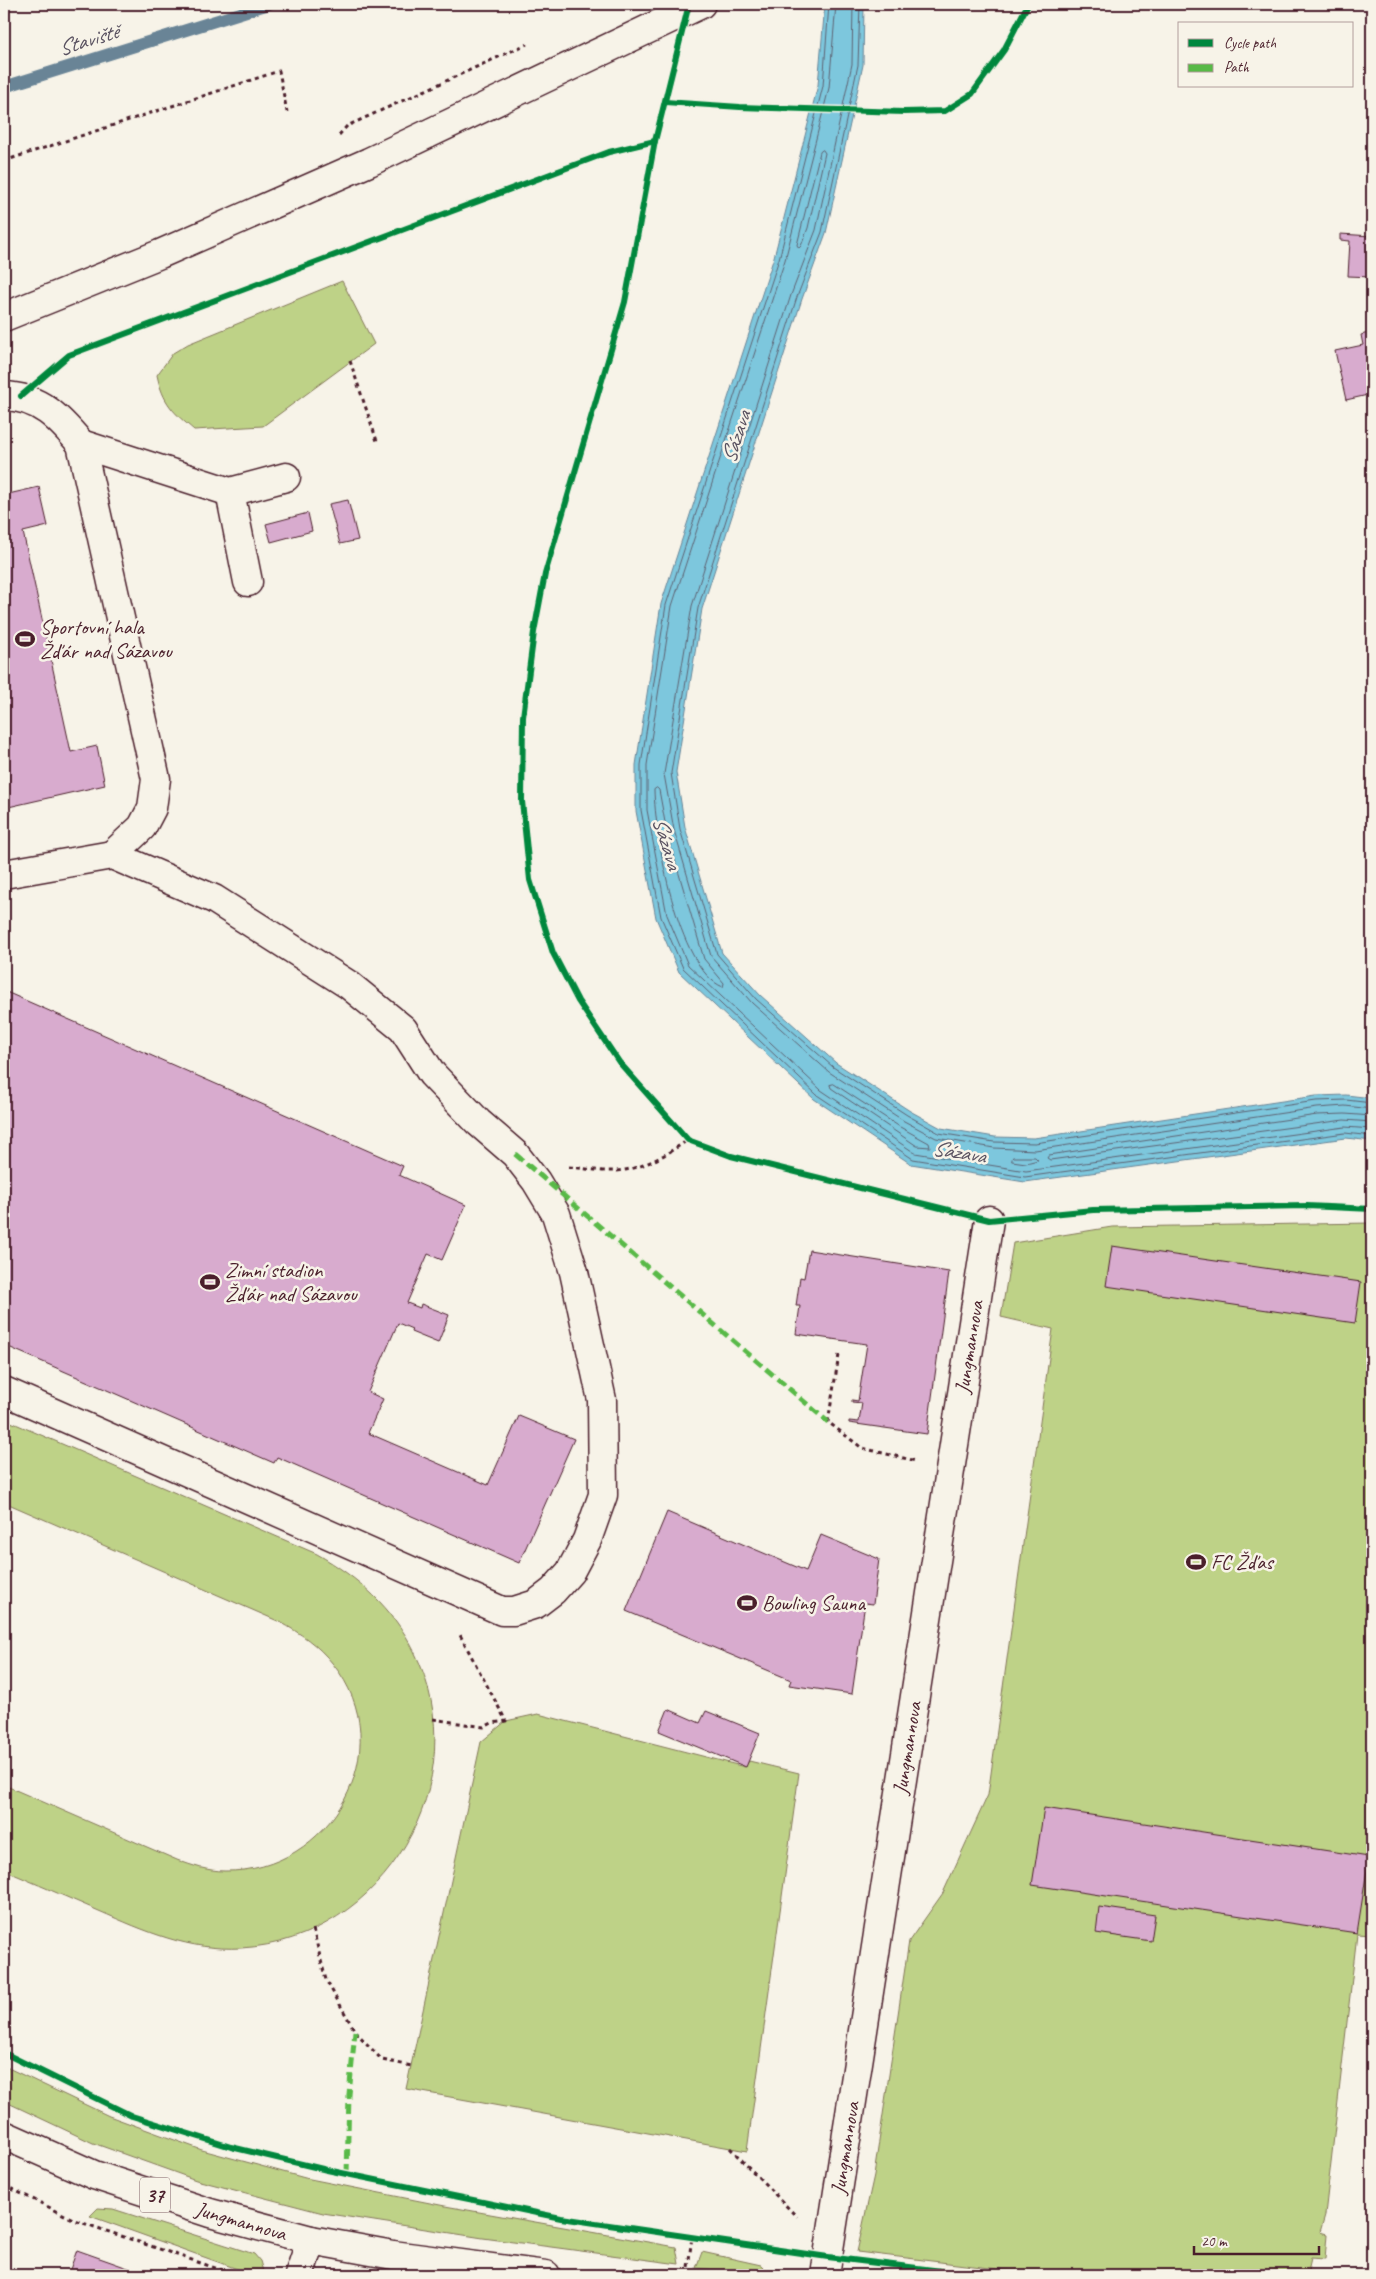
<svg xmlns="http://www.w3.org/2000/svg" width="1376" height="2279" viewBox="0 0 1376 2279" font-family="Caveat,sans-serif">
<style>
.green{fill:#bed287;stroke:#847859}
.water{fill:#7dc7dd;stroke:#698496}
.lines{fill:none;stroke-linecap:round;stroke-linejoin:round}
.shore{stroke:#5e6272;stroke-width:1}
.stream{stroke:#698496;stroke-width:12}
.building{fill:#d8abce;stroke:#4a1f2b}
.minor-casing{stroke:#4a1f2b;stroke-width:31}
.major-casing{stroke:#4a1f2b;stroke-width:31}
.path{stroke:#4a1f2b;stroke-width:3;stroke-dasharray:4 4;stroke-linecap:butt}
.minor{stroke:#f7f3e8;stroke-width:28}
.major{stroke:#f7f3e8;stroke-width:28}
.quiet{stroke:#58b947;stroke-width:5;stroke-dasharray:10 5;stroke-linecap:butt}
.cycleway-casing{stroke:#f7f3e8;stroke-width:9}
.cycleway{stroke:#00873e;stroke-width:6}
.labels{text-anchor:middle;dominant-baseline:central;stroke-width:5;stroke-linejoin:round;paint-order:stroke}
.shield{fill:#f7f3e8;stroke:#7e5f64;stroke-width:1}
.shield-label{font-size:20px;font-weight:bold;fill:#4a1f2b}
.poi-label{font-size:21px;fill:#4a1f2b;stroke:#f7f3e8;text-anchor:start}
.street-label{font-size:21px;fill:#4a1f2b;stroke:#f7f3e8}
.water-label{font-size:22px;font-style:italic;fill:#595160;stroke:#f7f3e8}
</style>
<rect width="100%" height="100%" fill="#f7f3e8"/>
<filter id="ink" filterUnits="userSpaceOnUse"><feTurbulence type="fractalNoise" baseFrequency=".02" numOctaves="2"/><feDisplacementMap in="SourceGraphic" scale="10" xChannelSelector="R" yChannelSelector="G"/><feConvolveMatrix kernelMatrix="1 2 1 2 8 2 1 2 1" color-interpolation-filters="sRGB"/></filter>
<g filter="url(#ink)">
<!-- green -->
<g class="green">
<path d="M342 281 374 344 263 426 194 430C173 412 163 403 157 375L173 353 188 344Z"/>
<polygon points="1372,1223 1372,1935 1357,1934 1325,2215 1320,2232 1327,2234 1325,2259 1311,2258 1307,2275 1048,2275 857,2252 874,2175 909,1941 943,1893 988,1795 1053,1329 1001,1317 1013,1243 1112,1227"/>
<path d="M4 1419 317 1554C359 1578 393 1608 414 1651 479 1780 384 1940 241 1948 189 1951 145 1931 99 1911 67 1897 36 1884 4 1870V1785L177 1860C193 1866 208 1871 225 1871 330 1873 402 1749 333 1664 318 1645 300 1633 280 1622L4 1502Z"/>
<polygon points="538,1714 745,1767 749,1761 799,1773 747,2151 406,2089 481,1742 506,1721"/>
<polygon points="4,2066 109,2116 202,2150 305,2178 445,2206 676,2247 679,2264 483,2238 323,2213 196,2180 93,2143 4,2101"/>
<polygon points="98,2208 113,2209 254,2254 260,2261 264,2275 254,2275 90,2216"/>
<polygon points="702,2252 761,2265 764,2268 745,2273 696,2268"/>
</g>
<!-- water -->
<polygon class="water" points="825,4 864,4 863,65 826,233 802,299 702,609 676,772 685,827 722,953 760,995 836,1063 910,1111 941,1128 995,1137 1034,1138 1316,1096 1346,1095 1372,1098 1372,1141 1346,1138 1025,1182 911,1164 814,1099 679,972 656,918 636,811 636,765 661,604 774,257 818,85"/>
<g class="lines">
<!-- shore -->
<g class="shore">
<polyline points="829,4 823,86 779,259 666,605 641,765 641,810 661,917 683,968 817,1095 913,1159 1025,1177 1345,1133 1372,1136"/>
<polyline points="836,4 829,88 785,260 672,606 647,765 647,810 667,915 688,965 821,1090 915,1153 1026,1171 1345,1127 1372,1129"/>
<polyline points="853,4 852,64 816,230 791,295 692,606 664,774 674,830 711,956 752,1003 829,1072 904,1121 936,1138 994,1148 1035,1150 1317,1108 1345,1106 1372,1109"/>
<polyline points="860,4 858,65 822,232 797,297 698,608 671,773 680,829 717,954 756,999 833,1067 907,1115 939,1133 994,1142 1035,1143 1316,1101 1346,1100 1372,1103"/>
<polygon points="823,150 825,153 808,228 801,246 799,248 797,245 820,152"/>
<path d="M657 788 659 790 667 833 704 959 724 983 723 987C677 969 655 835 654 790Z"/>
<polygon points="834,1084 900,1127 929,1143 930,1147 917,1146 831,1088 830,1085"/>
<polyline points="1372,1116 1345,1114 1317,1115 1049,1155 1047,1158 1050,1160 1344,1120 1372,1122"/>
<polygon points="1013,1157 1035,1157 1038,1160 1026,1163 1012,1161"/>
</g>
<!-- stream -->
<polyline class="stream" points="4,87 269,4"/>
</g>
<!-- building -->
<g class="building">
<polygon points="1340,234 1372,236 1372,277 1348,276 1350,241 1340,240"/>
<polygon points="1372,332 1372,394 1346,400 1335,351 1363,345 1361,335"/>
<polygon points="39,487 48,526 23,532 71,752 97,746 105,785 4,808 4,495"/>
<polygon points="348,500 358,540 340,544 329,504"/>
<polygon points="308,513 312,531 271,542 266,524"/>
<polygon points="4,991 403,1166 399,1175 466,1205 442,1260 428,1254 407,1303 420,1308 421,1304 449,1315 438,1343 411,1332 412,1329 398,1323 368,1392 383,1399 368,1433 488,1485 519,1416 574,1439 519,1563 277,1457 274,1463 4,1345"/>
<polygon points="1112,1246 1361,1282 1355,1323 1106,1286"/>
<polygon points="809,1250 949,1272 927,1434 849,1423 849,1421 859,1422 862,1403 852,1402 852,1400 858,1401 867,1344 796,1334 800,1306 796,1306 800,1277 804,1278"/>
<polygon points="667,1512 806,1571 821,1535 879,1559 873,1604 865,1603 852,1694 789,1685 791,1680 626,1611"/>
<polygon points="668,1709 700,1723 706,1711 760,1733 746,1767 659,1731"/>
<polygon points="1044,1808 1369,1857 1357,1933 1032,1885"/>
<polygon points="1099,1907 1155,1915 1151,1941 1096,1933"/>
<polygon points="77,2250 142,2273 142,2275 68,2275"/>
</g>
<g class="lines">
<defs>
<g id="minor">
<polyline points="4,317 160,254 369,162 701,4"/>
<path d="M4 396C40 397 59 418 81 444L156 779 152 808 142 827 112 855"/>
<polyline points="81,444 230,492 286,477"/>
<polyline points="230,492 248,582"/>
<polyline points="4,874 112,855 214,899 349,985 403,1029 432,1074 478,1122 515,1154 536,1181 556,1214 574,1272 602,1400 603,1495 587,1540 570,1572 553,1591 536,1604 514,1611 502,1611 4,1391"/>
<polyline points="299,2275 311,2240"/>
<polyline points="825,2275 989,1220"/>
</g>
<polyline id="major" points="4,2135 94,2175 210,2213 311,2240 393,2255 546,2275"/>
</defs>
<!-- minor casing -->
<use href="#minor" class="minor-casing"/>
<!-- major casing -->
<use href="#major" class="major-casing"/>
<!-- path -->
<g class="path">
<polyline points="4,7 12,4"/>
<polyline points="339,135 347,126 527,44"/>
<polyline points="4,161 279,71 287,112"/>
<polyline points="350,361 378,444"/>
<path d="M569 1167C582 1168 596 1171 609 1171 639 1172 664 1156 688 1140"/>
<polyline points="839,1355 828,1422 862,1448 916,1461"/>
<polyline points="433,1719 484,1727 492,1723 506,1721 459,1633"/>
<polyline points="313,1929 326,1980 355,2031 382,2060 412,2066"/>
<polyline points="730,2148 797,2217"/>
<polyline points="4,2185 77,2221 236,2275"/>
<polyline points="687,2275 692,2237"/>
</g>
<!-- minor -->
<use href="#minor" class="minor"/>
<!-- major -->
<use href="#major" class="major"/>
<!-- quiet -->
<g class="quiet">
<polyline points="515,1154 828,1422"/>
<polyline points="347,2174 349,2095 355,2031"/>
</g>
<defs>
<g id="cycleway">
<polyline points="689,4 655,141 625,302 545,574 534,632 523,717 522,801 530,880 553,953 578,1001 619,1062 688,1140 731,1156 989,1220 1093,1210 1307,1206 1372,1209"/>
<polyline points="665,102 740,107 904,112 945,111 972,94 1004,50 1028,4"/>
<polyline points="21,396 69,355 609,152 655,141"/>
<polyline points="4,2053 132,2116 231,2147 327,2170 561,2218 828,2257 974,2275"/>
</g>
</defs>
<!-- cycleway casing -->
<use href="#cycleway" class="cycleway-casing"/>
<!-- cycleway -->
<use href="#cycleway" class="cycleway"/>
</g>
</g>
<!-- icons -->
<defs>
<symbol id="stadium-bare" viewBox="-9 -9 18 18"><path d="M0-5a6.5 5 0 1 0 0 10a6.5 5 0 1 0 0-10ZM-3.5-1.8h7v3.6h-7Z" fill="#4a1f2b" stroke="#f7f3e8" stroke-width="2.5" paint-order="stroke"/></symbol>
</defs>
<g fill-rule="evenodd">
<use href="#stadium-bare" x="11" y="625" width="28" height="28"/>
<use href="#stadium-bare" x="196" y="1268" width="28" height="28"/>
<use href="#stadium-bare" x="1182" y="1548" width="28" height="28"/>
<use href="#stadium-bare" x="733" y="1589" width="28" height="28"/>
</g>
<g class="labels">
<!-- shield labels -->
<rect class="shield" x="140" y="2177.5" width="30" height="35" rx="4"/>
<g class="shield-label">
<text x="155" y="2195">37</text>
</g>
<!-- poi labels -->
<g class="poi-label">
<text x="40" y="627">Sportovní hala<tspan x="40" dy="24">Žďár nad Sázavou</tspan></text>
<text x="225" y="1270">Zimní stadion<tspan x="225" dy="24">Žďár nad Sázavou</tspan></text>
<text x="1211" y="1562">FC Žďas</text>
<text x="762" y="1603">Bowling Sauna</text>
</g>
<!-- street labels -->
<g class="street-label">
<text transform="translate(969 1347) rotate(-81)">Jungmannova</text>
<text transform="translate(907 1748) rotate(-81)">Jungmannova</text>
<text transform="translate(845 2148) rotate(-81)">Jungmannova</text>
<text transform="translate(241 2221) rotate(16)">Jungmannova</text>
</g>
<!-- water labels -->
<g class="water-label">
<text transform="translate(88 40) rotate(-17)">Staviště</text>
<text transform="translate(736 437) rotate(-72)">Sázava</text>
<text transform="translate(667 843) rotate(73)">Sázava</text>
<text transform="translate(959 1152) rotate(9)">Sázava</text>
</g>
</g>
<!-- margin -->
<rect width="1376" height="2279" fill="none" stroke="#f7f3e8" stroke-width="20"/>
<rect x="10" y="10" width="1356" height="2259" fill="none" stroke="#4a1f2b" stroke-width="2" filter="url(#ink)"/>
<!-- legend -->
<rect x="1178" y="22" width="175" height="65" fill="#f7f3e8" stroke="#b29e9c"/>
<rect x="1188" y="39" width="25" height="8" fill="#00873e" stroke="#b29e9c"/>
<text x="1224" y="48" font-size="15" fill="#4a1f2b">Cycle path</text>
<rect x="1188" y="64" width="25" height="8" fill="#58b947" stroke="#b29e9c"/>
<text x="1224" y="72" font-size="15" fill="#4a1f2b">Path</text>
<!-- scale -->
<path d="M1194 2246v8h125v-8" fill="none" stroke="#4a1f2b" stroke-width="2.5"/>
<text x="1201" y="2246" font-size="15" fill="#4a1f2b" stroke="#f7f3e8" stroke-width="4" paint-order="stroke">20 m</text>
</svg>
